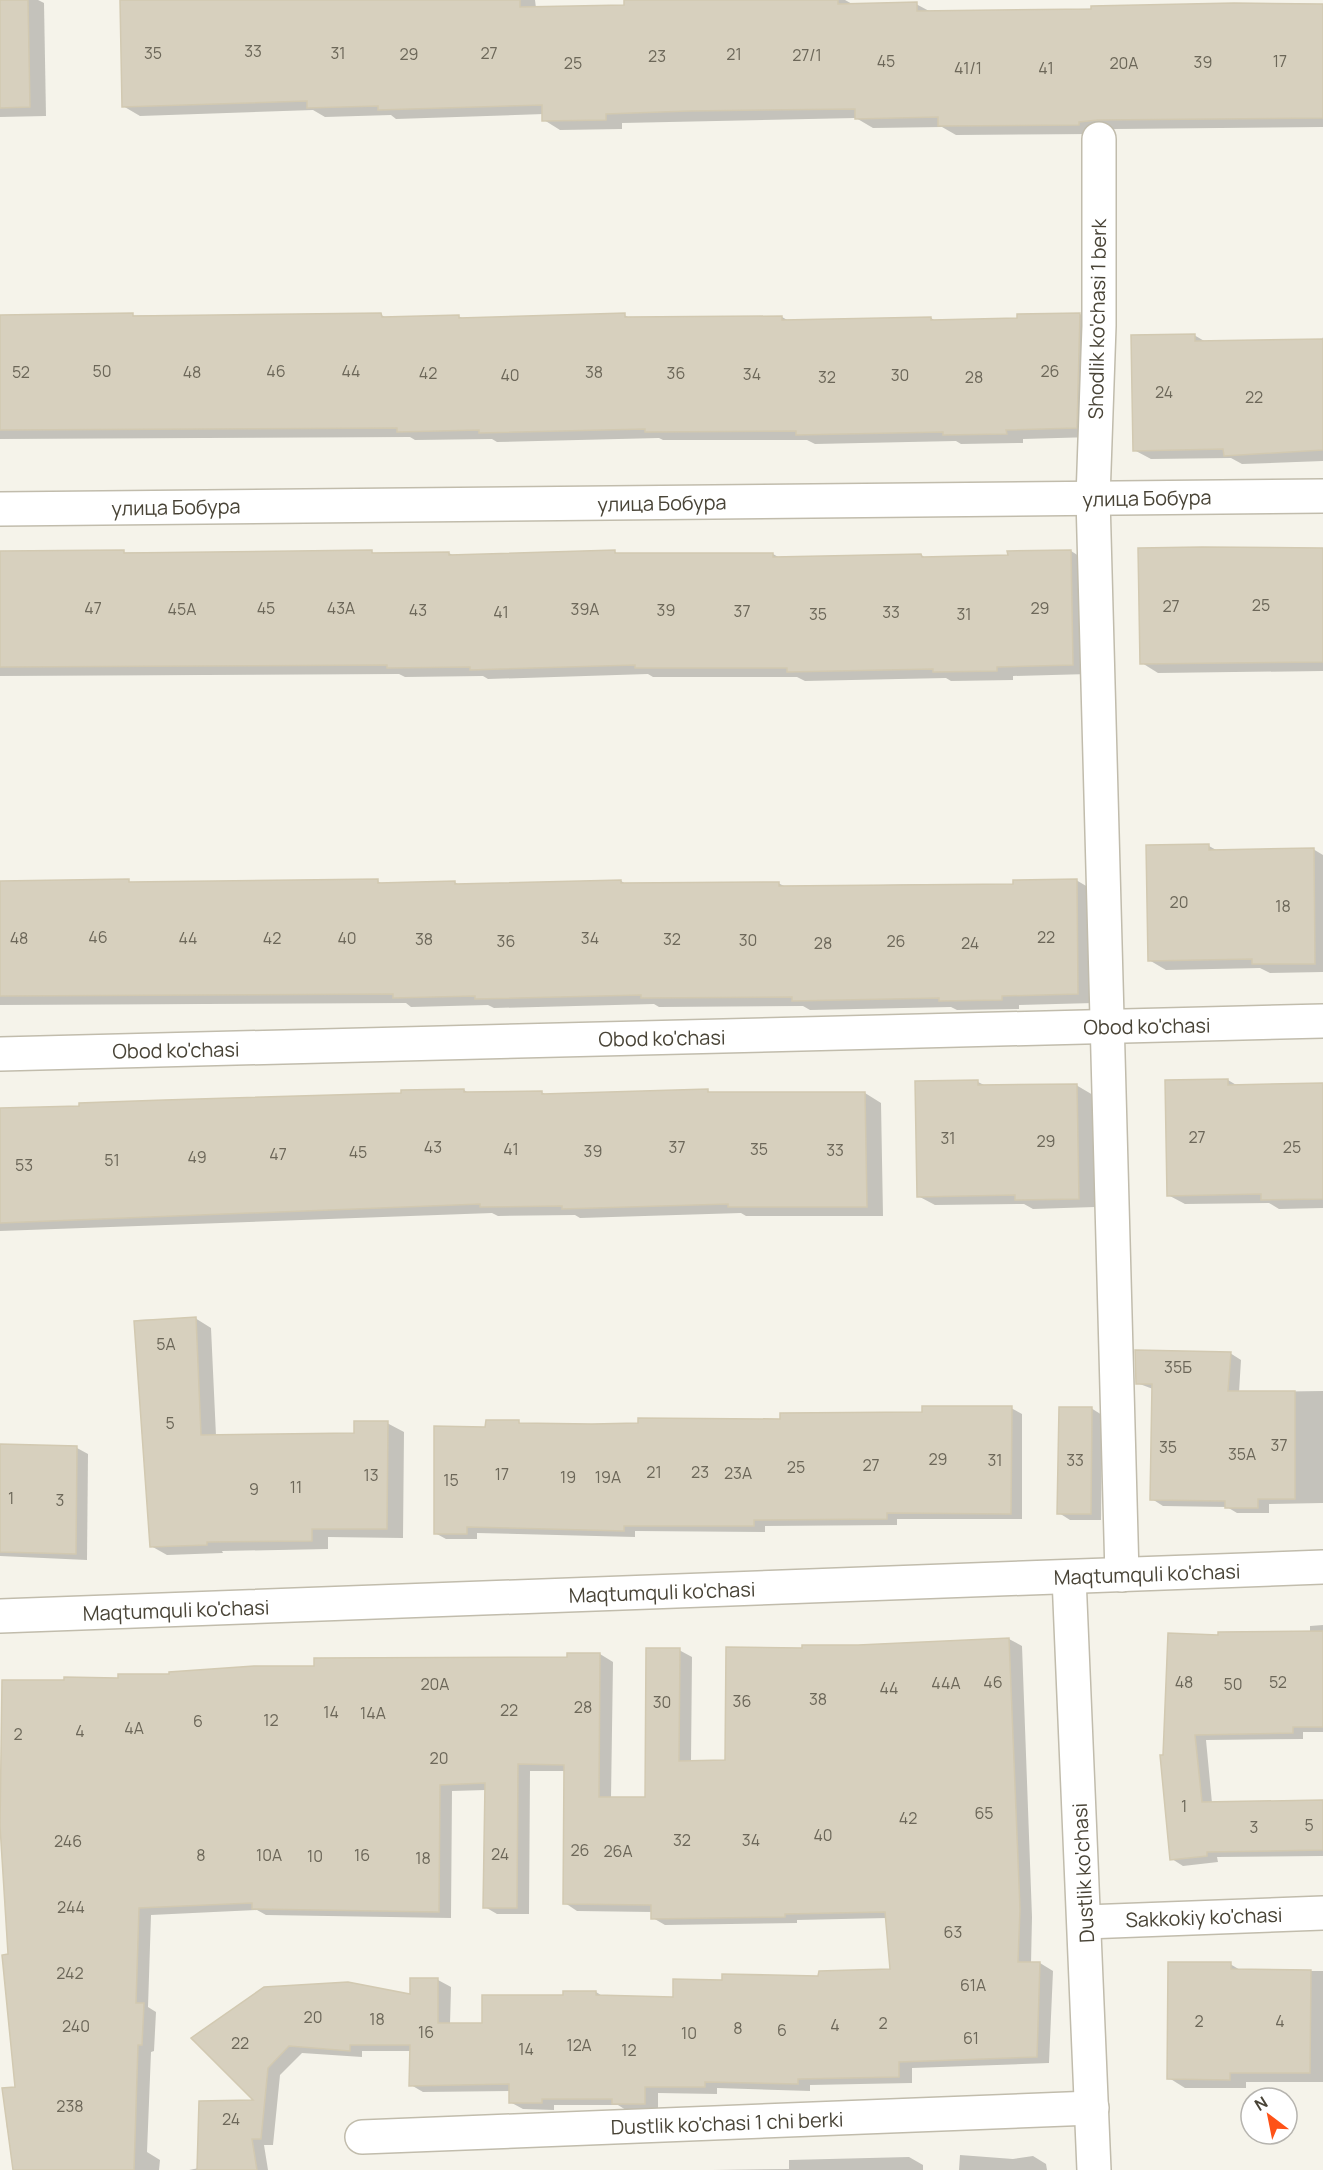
<svg xmlns="http://www.w3.org/2000/svg" width="1323" height="2170" viewBox="0 0 1323 2170" font-family="Manrope,sans-serif">
<style>
.shadow{fill:#0003}
.building{fill:#d7d0be;stroke:#d2c9b1;stroke-width:1.5}
.lines{fill:none;stroke-linecap:round;stroke-linejoin:round}
.street-casing{stroke:#c1bcac;stroke-width:36}
.street{stroke:#fff;stroke-width:33}
.labels{text-anchor:middle;dominant-baseline:central;stroke-width:4.5;stroke-linejoin:round;paint-order:stroke}
.number-label{font-size:16px;fill:#6c6759}
.street-label{font-size:20px;fill:#494437;stroke:#fff}
</style>
<rect width="100%" height="100%" fill="#f5f3ea"/>
<!-- shadow -->
<g class="shadow">
<polygon points="0,0 38,0 44,3 46,116 0,117"/>
<polygon points="122,0 535,0 536,8 626,6 626,0 845,0 854,5 916,4 931,12 1323,4 1323,127 1116,129 1095,131 1095,134 956,135 942,127 873,128 856,118 622,123 622,129 560,130 544,120 544,114 396,119 391,115 325,117 313,110 140,116 123,106"/>
<polygon points="1080,314 1096,324 1093,437 1023,439 1023,443 961,444 956,441 815,444 807,440 663,440 659,438 497,442 492,439 415,440 410,437 0,439 0,316 381,315 387,318 458,316 464,319 624,315 630,318 782,317 789,321 931,318 937,322 1019,320"/>
<polygon points="1194,335 1206,342 1322,340 1323,337 1323,461 1242,464 1231,458 1151,459 1134,450"/>
<polygon points="1323,549 1323,671 1158,673 1142,663"/>
<polygon points="1071,551 1087,561 1089,674 1013,676 1013,680 951,681 946,678 805,681 797,677 653,677 648,674 488,679 483,676 405,677 399,674 0,676 0,553 372,552 377,555 449,553 454,556 615,552 620,555 773,554 780,558 921,555 926,558 1009,557"/>
<polygon points="1209,846 1218,851 1313,849 1323,855 1323,972 1270,973 1260,968 1166,970 1149,960"/>
<polygon points="1076,880 1093,890 1094,1003 1019,1005 1019,1009 957,1010 951,1007 810,1010 803,1006 659,1007 654,1004 494,1008 488,1005 411,1007 406,1003 0,1005 0,883 377,881 383,884 454,882 460,885 621,881 626,884 778,883 786,887 927,884 932,887 1015,886"/>
<polygon points="1228,1080 1238,1086 1323,1085 1323,1208 1279,1209 1269,1203 1185,1204 1168,1195"/>
<polygon points="978,1082 986,1086 1076,1085 1093,1095 1095,1207 1033,1209 1024,1204 935,1205 918,1196"/>
<polygon points="464,1090 470,1094 541,1092 547,1095 707,1091 712,1093 865,1093 881,1103 883,1216 746,1216 741,1213 580,1218 575,1215 498,1216 492,1213 0,1231 0,1109 402,1095"/>
<polygon points="195,1318 211,1328 216,1436 356,1435 387,1423 404,1432 403,1538 328,1537 328,1549 222,1551 223,1553 167,1555 151,1546 137,1320"/>
<polygon points="1230,1353 1241,1360 1239,1392 1323,1391 1323,1503 1269,1504 1269,1513 1237,1513 1227,1507 1163,1506 1152,1499 1153,1389 1137,1383"/>
<polygon points="1011,1408 1022,1414 1022,1519 897,1519 897,1525 765,1526 765,1532 635,1531 635,1537 477,1533 477,1539 446,1539 435,1533 487,1428 518,1422 524,1425 592,1425 782,1421"/>
<polygon points="1091,1408 1102,1415 1101,1520 1070,1520 1059,1513"/>
<polygon points="0,1446 77,1448 88,1454 87,1560 0,1556"/>
<polygon points="1323,1625 1323,1732 1303,1732 1303,1739 1206,1740 1212,1803 1323,1802 1323,1856 1217,1857 1218,1862 1183,1866 1172,1859 1164,1756 1219,1637 1310,1632 1310,1626"/>
<polygon points="1009,1639 1022,1646 1032,1917 1031,1964 1040,1963 1053,1971 1049,2063 912,2068 912,2083 810,2085 810,2091 717,2088 717,2094 658,2093 658,2110 626,2110 618,2105 554,2105 554,2110 523,2109 510,2102 510,2091 423,2092 411,2085 411,2051 362,2051 362,2057 302,2053 280,2075 273,2145 264,2145 268,2170 189,2170 199,2168 256,2101 193,2038 412,1996 438,1980 451,1987 450,2024 483,2024 564,1997 564,1992 596,1992 604,1997 674,1998 724,1981 820,1978 891,1970 887,1918 797,1920 797,1923 665,1925 653,1918 653,1912 577,1911 565,1903 566,1771 530,1771 529,1914 497,1914 485,1907 486,1790 452,1791 451,1918 266,1915 257,1910 151,1915 148,2007 156,2012 154,2051 151,2052 147,2152 160,2160 159,2170 14,2170 11,2131 7,2129 4,2089 17,2089 10,1956 119,1679 316,1668 568,1658 600,1654 613,1662 611,1799 646,1799 679,1650 692,1657 691,1762 726,1761 804,1649"/>
<polygon points="1230,1964 1242,1971 1323,1971 1323,2082 1246,2082 1246,2088 1185,2088 1169,2078"/>
<polygon points="960,2155 1013,2159 1033,2156 1046,2164 1047,2170 959,2170"/>
<polygon points="909,2157 923,2165 923,2170 712,2170 789,2169 789,2160"/>
</g>
<!-- building -->
<g class="building">
<polygon points="0,0 28,0 30,107 0,108"/>
<polygon points="120,0 520,0 520,7 624,5 624,0 838,0 838,4 917,2 917,11 1091,9 1091,6 1234,3 1323,4 1323,118 1098,120 1079,122 1079,125 938,126 938,117 855,119 855,109 689,111 606,114 606,120 542,121 542,105 378,110 378,106 307,108 307,101 122,107"/>
<polygon points="133,313 133,316 381,313 382,317 459,315 459,318 625,313 625,317 782,316 782,320 931,317 931,320 1017,318 1017,314 1080,313 1077,428 1006,430 1007,434 943,435 943,432 796,435 796,431 645,432 645,429 479,433 479,430 397,432 397,428 0,430 0,315"/>
<polygon points="1195,334 1195,341 1323,339 1323,450 1224,456 1223,449 1133,451 1131,335"/>
<polygon points="1202,547 1323,548 1323,662 1140,664 1138,548"/>
<polygon points="124,550 124,553 372,550 372,553 449,552 449,555 615,550 615,553 773,553 773,557 921,554 922,557 1008,555 1007,551 1071,550 1073,665 997,667 997,671 933,672 933,669 787,672 787,668 635,668 635,665 470,670 470,667 387,668 387,665 0,667 0,551"/>
<polygon points="1209,844 1209,850 1314,848 1315,964 1252,964 1252,959 1148,961 1146,845"/>
<polygon points="129,879 129,882 378,879 378,883 455,881 455,884 621,880 621,883 779,882 779,886 1013,884 1013,880 1077,879 1078,994 1002,996 1002,1000 939,1001 939,998 792,1001 792,997 641,998 641,995 475,999 475,996 393,998 393,994 0,996 0,881"/>
<polygon points="1228,1079 1228,1085 1323,1083 1323,1199 1261,1200 1261,1194 1167,1196 1165,1080"/>
<polygon points="978,1080 978,1085 1077,1084 1079,1199 1015,1200 1015,1195 917,1197 915,1081"/>
<polygon points="464,1089 464,1092 542,1091 542,1094 708,1089 708,1092 865,1092 867,1207 728,1207 728,1204 562,1209 562,1206 480,1207 480,1204 0,1223 0,1108 79,1106 79,1103 164,1100 401,1093 401,1090"/>
<polygon points="196,1317 201,1435 354,1433 354,1421 388,1421 387,1529 312,1529 312,1541 207,1542 207,1545 150,1547 134,1321"/>
<polygon points="1135,1350 1231,1352 1228,1391 1295,1391 1295,1499 1258,1499 1258,1508 1225,1508 1225,1501 1150,1500 1152,1384 1136,1384"/>
<polygon points="922,1406 1012,1406 1011,1514 887,1513 887,1519 754,1520 754,1526 624,1526 624,1531 467,1527 467,1534 434,1534 434,1426 485,1427 486,1420 519,1420 519,1423 592,1424 638,1423 638,1418 780,1419 780,1413 922,1412"/>
<polygon points="1059,1407 1092,1407 1091,1514 1057,1514"/>
<polygon points="0,1444 77,1446 76,1554 0,1552"/>
<polygon points="1323,1631 1323,1727 1293,1727 1293,1733 1195,1735 1202,1802 1323,1800 1323,1850 1207,1852 1207,1856 1170,1860 1160,1755 1163,1755 1168,1633 1218,1635 1218,1632"/>
<polygon points="1009,1638 1020,1909 1018,1962 1040,1962 1037,2057 899,2062 899,2077 798,2079 798,2084 705,2082 705,2087 645,2087 645,2104 612,2104 612,2099 542,2099 542,2103 509,2103 509,2084 409,2086 410,2045 350,2045 350,2051 289,2046 268,2068 261,2139 252,2139 257,2170 197,2170 199,2101 253,2100 191,2038 264,1987 348,1982 410,1994 410,1978 438,1978 438,2023 482,2023 482,1995 563,1995 563,1991 596,1991 596,1995 673,1997 673,1979 722,1980 722,1974 818,1976 819,1971 890,1969 885,1912 785,1914 785,1917 651,1919 651,1905 563,1904 564,1765 518,1764 517,1908 483,1908 485,1783 440,1785 439,1912 252,1909 252,1903 139,1908 136,2003 144,2003 142,2045 138,2045 134,2170 13,2170 2,2088 15,2087 2,1955 8,1954 0,1826 2,1680 64,1680 64,1677 118,1678 118,1674 169,1674 169,1672 254,1666 314,1666 314,1658 567,1657 567,1653 600,1653 599,1797 645,1797 646,1648 680,1648 679,1761 725,1760 726,1647 802,1648 802,1645 858,1645"/>
<polygon points="1168,1962 1231,1962 1231,1969 1311,1970 1310,2073 1230,2073 1230,2080 1167,2079"/>
</g>
<g class="lines">
<defs>
<g id="street">
<polyline points="1099,139 1099,326 1093,498 1122,1575"/>
<polyline points="0,509 1323,496"/>
<polyline points="0,1054 1323,1021"/>
<polyline points="1069,1577 1094,2170"/>
<polyline points="0,1616 1323,1567"/>
<polyline points="1085,1922 1323,1913"/>
<polyline points="362,2137 1092,2108"/>
</g>
</defs>
<!-- street casing -->
<use href="#street" class="street-casing"/>
<!-- street -->
<use href="#street" class="street"/>
</g>
<g class="labels">
<!-- number labels -->
<g class="number-label">
<text x="253" y="51">33</text>
<text x="153" y="53">35</text>
<text x="338" y="53">31</text>
<text x="489" y="53">27</text>
<text x="409" y="54">29</text>
<text x="734" y="54">21</text>
<text x="807" y="55">27/1</text>
<text x="657" y="56">23</text>
<text x="886" y="61">45</text>
<text x="1280" y="61">17</text>
<text x="1203" y="62">39</text>
<text x="573" y="63">25</text>
<text x="1124" y="63">20А</text>
<text x="968" y="68">41/1</text>
<text x="1046" y="68">41</text>
<text x="102" y="371">50</text>
<text x="276" y="371">46</text>
<text x="351" y="371">44</text>
<text x="1050" y="371">26</text>
<text x="21" y="372">52</text>
<text x="192" y="372">48</text>
<text x="594" y="372">38</text>
<text x="428" y="373">42</text>
<text x="676" y="373">36</text>
<text x="752" y="374">34</text>
<text x="510" y="375">40</text>
<text x="900" y="375">30</text>
<text x="827" y="377">32</text>
<text x="974" y="377">28</text>
<text x="1164" y="392">24</text>
<text x="1254" y="397">22</text>
<text x="1261" y="605">25</text>
<text x="1171" y="606">27</text>
<text x="93" y="608">47</text>
<text x="266" y="608">45</text>
<text x="341" y="608">43А</text>
<text x="1040" y="608">29</text>
<text x="182" y="609">45А</text>
<text x="585" y="609">39А</text>
<text x="418" y="610">43</text>
<text x="666" y="610">39</text>
<text x="742" y="611">37</text>
<text x="501" y="612">41</text>
<text x="891" y="612">33</text>
<text x="818" y="614">35</text>
<text x="964" y="614">31</text>
<text x="1179" y="902">20</text>
<text x="1283" y="906">18</text>
<text x="98" y="937">46</text>
<text x="1046" y="937">22</text>
<text x="19" y="938">48</text>
<text x="188" y="938">44</text>
<text x="272" y="938">42</text>
<text x="347" y="938">40</text>
<text x="590" y="938">34</text>
<text x="424" y="939">38</text>
<text x="672" y="939">32</text>
<text x="748" y="940">30</text>
<text x="506" y="941">36</text>
<text x="896" y="941">26</text>
<text x="823" y="943">28</text>
<text x="970" y="943">24</text>
<text x="1197" y="1137">27</text>
<text x="948" y="1138">31</text>
<text x="1046" y="1141">29</text>
<text x="433" y="1147">43</text>
<text x="677" y="1147">37</text>
<text x="1292" y="1147">25</text>
<text x="511" y="1149">41</text>
<text x="759" y="1149">35</text>
<text x="835" y="1150">33</text>
<text x="593" y="1151">39</text>
<text x="358" y="1152">45</text>
<text x="278" y="1154">47</text>
<text x="197" y="1157">49</text>
<text x="112" y="1160">51</text>
<text x="24" y="1165">53</text>
<text x="166" y="1344">5А</text>
<text x="1178" y="1367">35Б</text>
<text x="170" y="1423">5</text>
<text x="1279" y="1445">37</text>
<text x="1168" y="1447">35</text>
<text x="1242" y="1454">35А</text>
<text x="938" y="1459">29</text>
<text x="995" y="1460">31</text>
<text x="1075" y="1460">33</text>
<text x="871" y="1465">27</text>
<text x="796" y="1467">25</text>
<text x="654" y="1472">21</text>
<text x="700" y="1472">23</text>
<text x="738" y="1473">23А</text>
<text x="502" y="1474">17</text>
<text x="371" y="1475">13</text>
<text x="568" y="1477">19</text>
<text x="608" y="1477">19А</text>
<text x="451" y="1480">15</text>
<text x="296" y="1487">11</text>
<text x="254" y="1489">9</text>
<text x="11" y="1498">1</text>
<text x="60" y="1500">3</text>
<text x="993" y="1682">46</text>
<text x="1184" y="1682">48</text>
<text x="1278" y="1682">52</text>
<text x="946" y="1683">44А</text>
<text x="435" y="1684">20А</text>
<text x="1233" y="1684">50</text>
<text x="889" y="1688">44</text>
<text x="818" y="1699">38</text>
<text x="742" y="1701">36</text>
<text x="662" y="1702">30</text>
<text x="583" y="1707">28</text>
<text x="509" y="1710">22</text>
<text x="331" y="1712">14</text>
<text x="373" y="1713">14А</text>
<text x="271" y="1720">12</text>
<text x="198" y="1721">6</text>
<text x="134" y="1728">4А</text>
<text x="80" y="1731">4</text>
<text x="18" y="1734">2</text>
<text x="439" y="1758">20</text>
<text x="1184" y="1806">1</text>
<text x="984" y="1813">65</text>
<text x="908" y="1818">42</text>
<text x="1309" y="1825">5</text>
<text x="1254" y="1827">3</text>
<text x="823" y="1835">40</text>
<text x="682" y="1840">32</text>
<text x="751" y="1840">34</text>
<text x="68" y="1841">246</text>
<text x="580" y="1850">26</text>
<text x="618" y="1851">26A</text>
<text x="500" y="1854">24</text>
<text x="201" y="1855">8</text>
<text x="269" y="1855">10А</text>
<text x="362" y="1855">16</text>
<text x="315" y="1856">10</text>
<text x="423" y="1858">18</text>
<text x="71" y="1907">244</text>
<text x="953" y="1932">63</text>
<text x="70" y="1973">242</text>
<text x="973" y="1985">61А</text>
<text x="313" y="2017">20</text>
<text x="377" y="2019">18</text>
<text x="1199" y="2021">2</text>
<text x="1280" y="2021">4</text>
<text x="883" y="2023">2</text>
<text x="835" y="2025">4</text>
<text x="76" y="2026">240</text>
<text x="738" y="2028">8</text>
<text x="782" y="2030">6</text>
<text x="426" y="2032">16</text>
<text x="689" y="2033">10</text>
<text x="971" y="2038">61</text>
<text x="240" y="2043">22</text>
<text x="579" y="2045">12A</text>
<text x="526" y="2049">14</text>
<text x="629" y="2050">12</text>
<text x="70" y="2106">238</text>
<text x="231" y="2119">24</text>
</g>
<!-- street labels -->
<g class="street-label">
<text transform="translate(1097 319) rotate(-89)">Shodlik ko'chasi 1 berk</text>
<text transform="translate(1147 498) rotate(-1)">улица Бобура</text>
<text transform="translate(662 503) rotate(-1)">улица Бобура</text>
<text transform="translate(176 507) rotate(-1)">улица Бобура</text>
<text transform="translate(1147 1026) rotate(-1)">Obod ko'chasi</text>
<text transform="translate(662 1038) rotate(-1)">Obod ko'chasi</text>
<text transform="translate(176 1050) rotate(-1)">Obod ko'chasi</text>
<text transform="translate(1147 1574) rotate(-2)">Maqtumquli ko'chasi</text>
<text transform="translate(662 1592) rotate(-2)">Maqtumquli ko'chasi</text>
<text transform="translate(176 1610) rotate(-2)">Maqtumquli ko'chasi</text>
<text transform="translate(1083 1873) rotate(-93)">Dustlik ko'chasi</text>
<text transform="translate(1204 1917) rotate(-2)">Sakkokiy ko'chasi</text>
<text transform="translate(727 2123) rotate(-2)">Dustlik ko'chasi 1 chi berki</text>
</g>
</g>
<!-- north arrow -->
<g transform="translate(1269 2116) rotate(328)"><circle r="28" fill="#ffffff" stroke="#b6b4af" stroke-width="1.5"/>
<path d="M0-4.5L10 22L0 15L-10 22Z" fill="#fe5217"/>
<text y="-9" font-size="16" font-weight="bold" text-anchor="middle" fill="#494437">N</text>
</g>
</svg>
